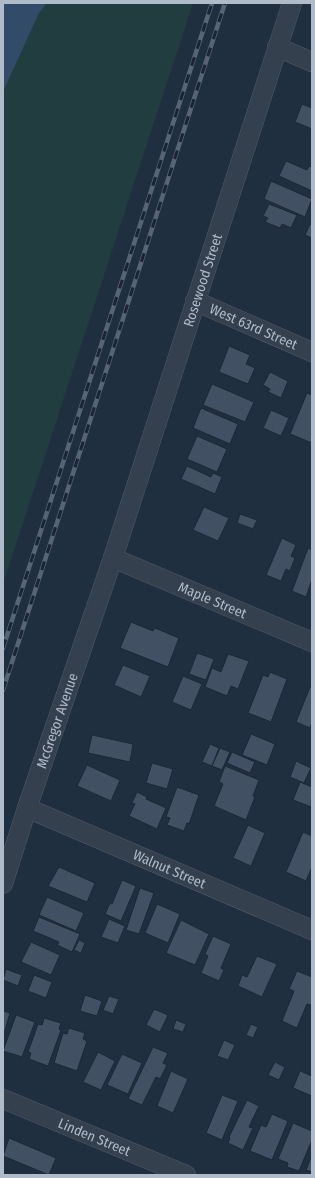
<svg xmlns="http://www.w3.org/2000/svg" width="315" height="1178" viewBox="0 0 315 1178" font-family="'Fira Sans Condensed',sans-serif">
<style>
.green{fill:#223d40}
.water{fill:#324b68}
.building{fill:#415163;stroke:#1c2735}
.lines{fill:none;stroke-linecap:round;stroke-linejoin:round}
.street-casing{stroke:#505b69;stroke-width:20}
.street{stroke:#35404e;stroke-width:19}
.rail-casing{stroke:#566476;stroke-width:4.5}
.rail{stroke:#1a2533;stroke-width:3;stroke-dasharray:9;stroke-linecap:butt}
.labels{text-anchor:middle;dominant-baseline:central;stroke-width:3;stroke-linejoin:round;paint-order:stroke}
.street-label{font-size:14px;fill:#b0bbca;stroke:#1a2533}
</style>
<rect width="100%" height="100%" fill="#202f3f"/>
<!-- green -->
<polygon class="green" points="47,3 193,3 3,584 3,92 39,13"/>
<!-- water -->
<polygon class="water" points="3,3 47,3 39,13 3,92"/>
<!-- building -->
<g class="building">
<polygon points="302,104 312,108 312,129 295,122"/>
<polygon points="286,161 307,170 309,166 312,167 312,191 279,176"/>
<polygon points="271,181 312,199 305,217 264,199"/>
<polygon points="269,204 297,215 291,228 282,224 280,228 265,222 268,218 263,216"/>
<polygon points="310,224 312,225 312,238 305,235"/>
<polygon points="229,346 250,355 246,364 255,368 248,384 219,372"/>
<polygon points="270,372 288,381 281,398 268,392 270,389 263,385"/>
<polygon points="212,384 254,402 245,422 203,405"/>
<polygon points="307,393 312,395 312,443 290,434"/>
<polygon points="201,408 238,424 230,444 193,428"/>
<polygon points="271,410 289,418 281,436 263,428"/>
<polygon points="197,436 227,449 217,472 187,459"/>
<polygon points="187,466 211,477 213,473 222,477 215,494 181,479"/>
<polygon points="204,507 229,518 218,541 193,530"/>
<polygon points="240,514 257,520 253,529 237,523"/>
<polygon points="282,538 296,545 291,556 295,558 290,571 286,569 281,581 266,575"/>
<polygon points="308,548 312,550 312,579 306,597 292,591"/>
<polygon points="131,622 153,631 155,628 179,638 168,667 120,648"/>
<polygon points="197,653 214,659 206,680 189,674"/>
<polygon points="228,654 249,661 238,689 231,686 227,696 205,687 212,668 221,672"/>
<polygon points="123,665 150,676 141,697 114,685"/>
<polygon points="270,672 287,679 271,722 248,713 263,675 268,677"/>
<polygon points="183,676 202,684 191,710 172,702"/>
<polygon points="310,687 312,688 312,722 310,728 296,722"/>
<polygon points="251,734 275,744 267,765 242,755"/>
<polygon points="92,735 133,744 130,762 88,753"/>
<polygon points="210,744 219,748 212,766 202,762"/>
<polygon points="220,748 230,752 222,770 212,766"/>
<polygon points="232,752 255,762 250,773 227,763"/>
<polygon points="296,761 311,768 304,783 290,777"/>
<polygon points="152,763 173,769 167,789 146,783"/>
<polygon points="87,765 120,780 111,801 77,786"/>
<polygon points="225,766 259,780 253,796 255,797 246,820 214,806 223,784 219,782"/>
<polygon points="300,782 312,787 311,807 293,800"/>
<polygon points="177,787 199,795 189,824 187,823 184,831 167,825 170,818 166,817"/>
<polygon points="137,792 147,797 146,799 166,808 157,829 129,816 135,804 132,803"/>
<polygon points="248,825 265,833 251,866 233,858"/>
<polygon points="303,832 312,836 312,867 306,881 286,872"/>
<polygon points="59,867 95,883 87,902 48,886"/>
<polygon points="122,880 136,886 121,921 105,914 110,903 112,904"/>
<polygon points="140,888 154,893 139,934 126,930"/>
<polygon points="47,897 84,913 76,931 39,915"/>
<polygon points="157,904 180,914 168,943 145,933"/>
<polygon points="39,917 80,934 72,952 57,945 59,942 33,931"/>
<polygon points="109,919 125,926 118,943 101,937"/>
<polygon points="181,920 209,934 195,965 166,953"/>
<polygon points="213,936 231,944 221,968 224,970 219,981 201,973 208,956 205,954"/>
<polygon points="79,940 85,943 81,953 74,950"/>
<polygon points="31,942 60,955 51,975 21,962"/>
<polygon points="257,956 277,964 262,997 238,986 242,975 247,977"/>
<polygon points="6,969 22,975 18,986 3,980"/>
<polygon points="297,971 312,977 312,1002 311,1005 307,1004 297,1028 282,1021 294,991 289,989"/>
<polygon points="34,975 52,982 46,998 28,991"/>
<polygon points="85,995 102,1001 97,1016 80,1011"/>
<polygon points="109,996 119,999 113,1014 103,1010"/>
<polygon points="154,1009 168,1015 160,1032 146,1025"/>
<polygon points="3,1011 10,1013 3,1037"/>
<polygon points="16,1015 35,1022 22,1057 3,1051"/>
<polygon points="44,1018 61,1023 59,1029 61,1030 48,1066 29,1059 31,1053 28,1052 38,1024 42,1025"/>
<polygon points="176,1020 186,1024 183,1032 173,1029"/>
<polygon points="251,1024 258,1027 253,1038 246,1035"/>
<polygon points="69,1028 85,1033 83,1039 87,1041 77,1071 54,1063 63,1033 67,1034"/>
<polygon points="224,1040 235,1045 228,1060 217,1056"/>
<polygon points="153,1047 168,1053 163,1063 167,1065 160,1079 156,1077 142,1105 128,1099"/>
<polygon points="98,1052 115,1061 101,1090 83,1082"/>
<polygon points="122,1054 142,1063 128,1094 107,1085"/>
<polygon points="275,1062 285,1067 279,1080 268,1075"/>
<polygon points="171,1071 188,1079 173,1113 157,1106"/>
<polygon points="300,1071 312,1076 312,1096 293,1088"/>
<polygon points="222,1095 238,1101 222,1140 206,1133"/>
<polygon points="247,1100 259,1106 249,1127 253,1128 243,1150 228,1143 230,1138 229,1137"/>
<polygon points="272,1114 288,1121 272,1160 250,1151 261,1125 266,1127"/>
<polygon points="293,1123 312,1131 312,1140 299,1171 287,1167 288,1163 278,1159"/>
<polygon points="9,1138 56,1158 49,1175 3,1156"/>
<polygon points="312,1155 312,1172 306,1170"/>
</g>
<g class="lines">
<defs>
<g id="street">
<polyline points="277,47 312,62"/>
<path id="s1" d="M195 301 312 352"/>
<path id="s2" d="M113 558 312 642"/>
<path id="s3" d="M27 808 312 930"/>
<path id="s4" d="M3 884 27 808 113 558 292 3"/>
<path id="s5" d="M3 1099 186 1175"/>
</g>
</defs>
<!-- street casing -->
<use href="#street" class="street-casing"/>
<!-- street -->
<use href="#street" class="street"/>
<defs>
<g id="rail">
<polyline points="3,648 212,3"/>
<polyline points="3,690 225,3"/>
</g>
</defs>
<!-- rail casing -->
<use href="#rail" class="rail-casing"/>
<!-- rail -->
<use href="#rail" class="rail"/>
</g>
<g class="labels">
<!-- street labels -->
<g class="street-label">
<text stroke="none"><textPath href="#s4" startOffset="636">Rosewood Street</textPath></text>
<text stroke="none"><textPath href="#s1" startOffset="64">West 63rd Street</textPath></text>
<text stroke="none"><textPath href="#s2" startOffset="108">Maple Street</textPath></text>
<text stroke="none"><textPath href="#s4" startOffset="172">McGregor Avenue</textPath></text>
<text stroke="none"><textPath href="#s3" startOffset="155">Walnut Street</textPath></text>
<text stroke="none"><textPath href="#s5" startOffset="99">Linden Street</textPath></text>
</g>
</g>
<!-- border -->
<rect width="315" height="1178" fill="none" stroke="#b0bbca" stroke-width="8"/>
</svg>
